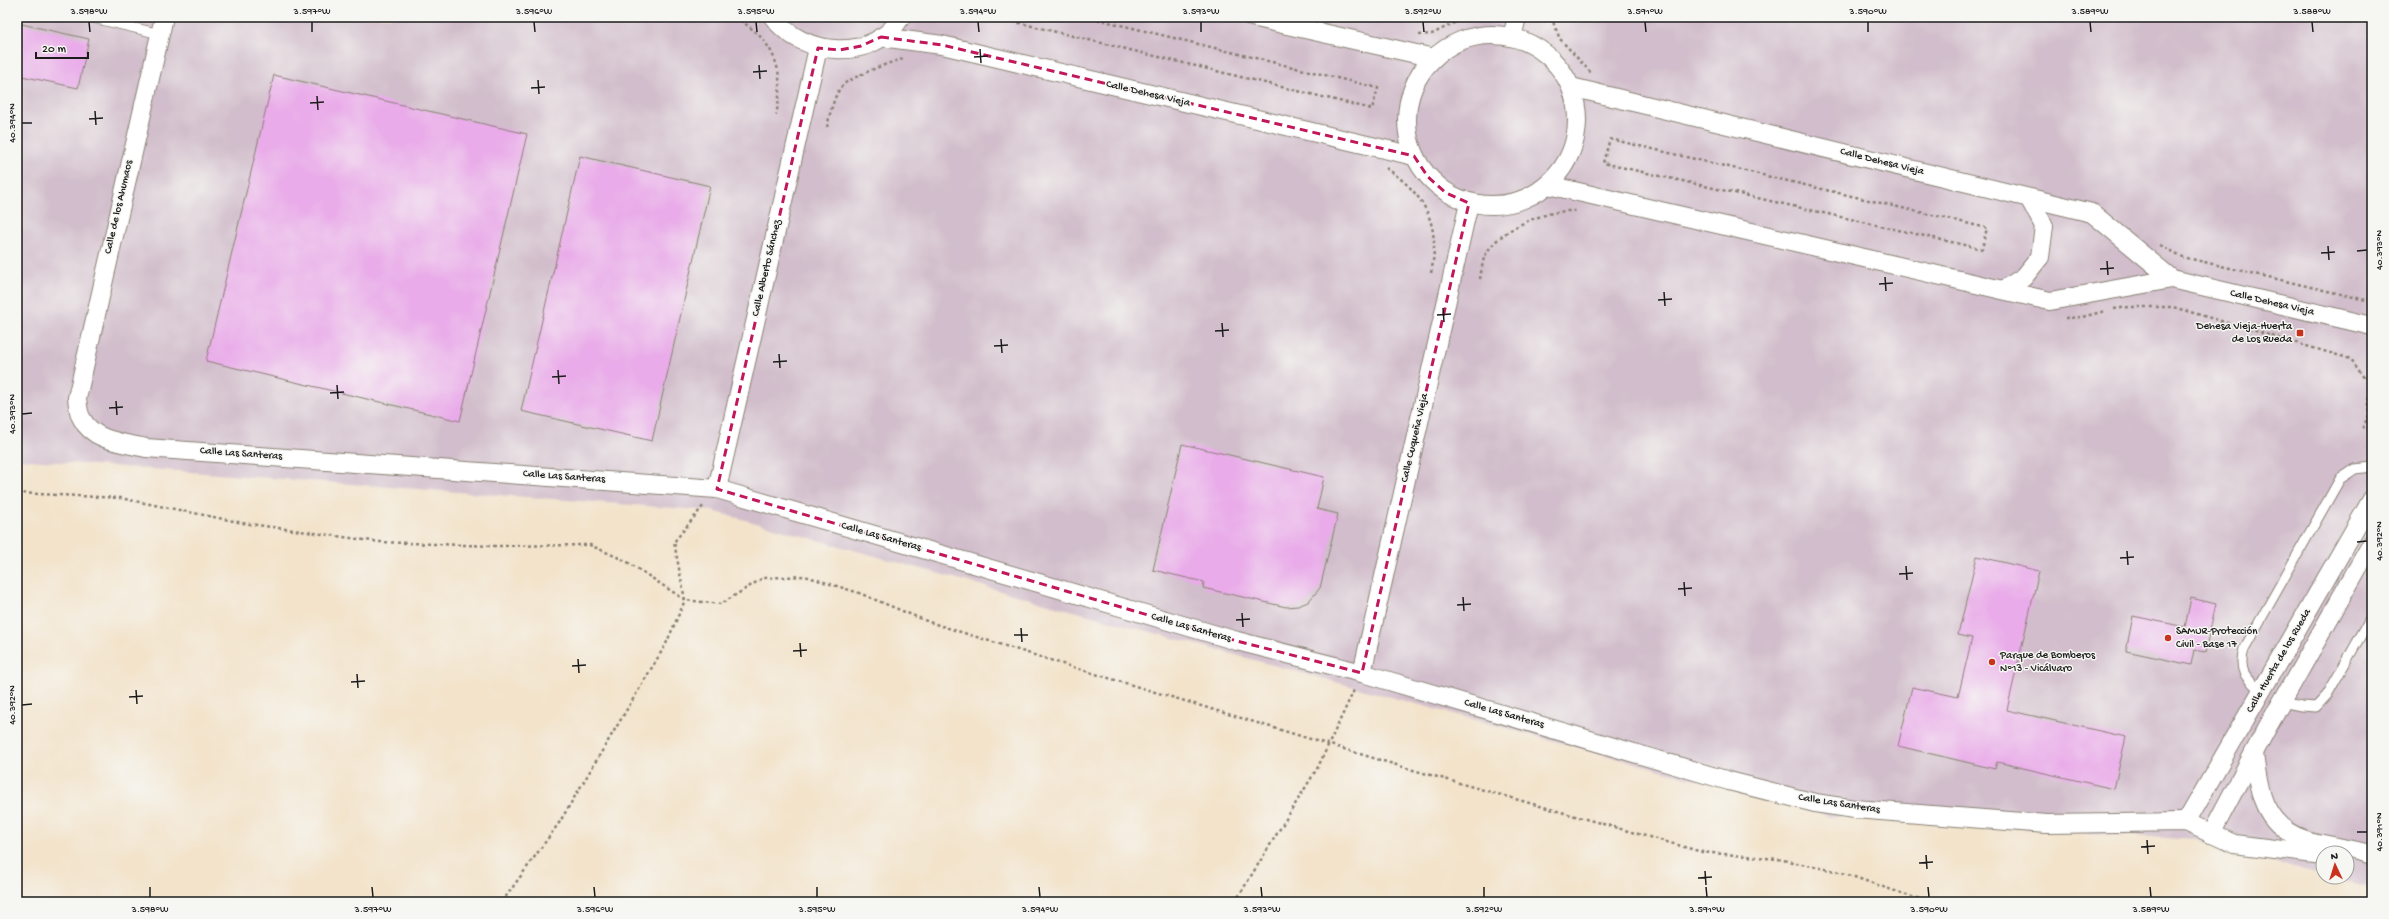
<svg xmlns="http://www.w3.org/2000/svg" width="2389" height="919" viewBox="0 0 2389 919" font-family="'Gochi Hand',sans-serif">
<style>
.industrial{fill:#d1bdcb}
.building{fill:#e9abe9}
.lines{fill:none;stroke-linecap:round;stroke-linejoin:round}
.service-casing{stroke:#888074;stroke-width:11}
.minor-casing{stroke:#888074;stroke-width:20}
.path{stroke:#888074;stroke-width:2.5;stroke-dasharray:3 3;stroke-linecap:butt}
.service{stroke:#fff;stroke-width:9}
.minor{stroke:#fff;stroke-width:18}
.marked{fill:none;stroke:#c2185b;stroke-width:3;stroke-dasharray:8 5;stroke-linejoin:round}
.ticks{fill:none;stroke:#1c1c1c;stroke-width:1.5}
.poi-dot{fill:#c8321e;stroke:#f6f6f2;stroke-width:1.5}
.labels{text-anchor:middle;dominant-baseline:central;stroke-width:3;stroke-linejoin:round;paint-order:stroke}
.street-label{font-size:11px;fill:#1c1c1c;stroke:#f6f6f2}
.poi-label{font-size:11px;fill:#1c1c1c;stroke:#f6f6f2;text-anchor:start}
.neatline{fill:none;stroke:#1c1c1c;stroke-width:1.5}
.ticks-label{font-size:10px;text-anchor:middle;fill:#1c1c1c}
</style>
<rect width="100%" height="100%" fill="#f6f6f2"/>
<filter id="ink" filterUnits="userSpaceOnUse"><feTurbulence type="fractalNoise" baseFrequency=".025" numOctaves="2"/><feDisplacementMap in="SourceGraphic" scale="8" xChannelSelector="R" yChannelSelector="G"/><feConvolveMatrix kernelMatrix="1 2 1 2 8 2 1 2 1" color-interpolation-filters="sRGB"/></filter>
<filter id="wash" filterUnits="userSpaceOnUse"><feTurbulence type="fractalNoise" baseFrequency=".012" numOctaves="4" result="noise"/><feDisplacementMap in="SourceGraphic" scale="16" xChannelSelector="R" yChannelSelector="G"/><feGaussianBlur stdDeviation="0.9" result="paint"/><feColorMatrix in="noise" values="0 0 0 0 0 0 0 0 0 0 0 0 0 0 0 0 0 1.4 0 .05"/><feComposite in="paint" operator="in"/></filter>
<g filter="url(#wash)">
<rect width="100%" height="100%" fill="#f3e3cb"/>
<!-- industrial -->
<polygon class="industrial" points="17,17 2372,17 2372,889 2328,877 2347,877 2347,853 2323,853 2323,876 2196,840 1831,816 1088,615 713,511 17,459"/>
<g id="blocks">
<!-- building -->
<g class="building">
<polygon points="17,23 89,39 78,88 17,75"/>
<polygon points="274,75 527,134 460,421 206,361"/>
<polygon points="580,156 710,186 652,441 521,411"/>
<polygon points="1182,444 1324,477 1317,509 1338,514 1320,588 1308,602 1298,606 1286,607 1203,588 1204,582 1153,570"/>
<polygon points="1977,556 2039,571 2007,710 2126,737 2114,789 1997,762 1995,769 1898,746 1912,687 1958,697 1972,638 1958,635"/>
<polygon points="2191,598 2216,604 2205,652 2194,650 2191,665 2126,651 2133,616 2185,627"/>
</g>
</g>
</g>
<g filter="url(#ink)">
<use href="#blocks" fill-opacity="0" stroke="#888074" stroke-width="1"/>
<g class="lines">
<defs>
<g id="service">
<polyline points="89,17 160,34"/>
<path d="M2261 691C2245 677 2238 671 2244 649L2340 479 2355 469 2372 467"/>
<polyline points="2282,702 2301,706 2316,707 2327,695 2372,616"/>
</g>
<g id="minor">
<path d="M164 17 77 398C78 405 78 413 82 419 93 441 124 443 146 448L717 489 1237 641 1362 673 1729 781 1815 803 1855 809 2047 824 2186 822 2234 844 2323 855"/>
<path d="M773 17C802 57 874 63 901 17"/>
<polyline points="1252,17 1434,58"/>
<circle cx="1492" cy="120" r="85"/>
<polyline points="881,37 942,45 1414,156"/>
<polyline points="1512,37 1517,17"/>
<polyline points="1571,87 2092,213 2172,279"/>
<polyline points="1548,185 2050,301 2172,279 2372,326"/>
<polyline points="2003,290 2024,277 2040,257 2044,226 2029,198"/>
<polyline points="717,489 818,48"/>
<polyline points="1362,673 1469,203"/>
<path d="M2254 753C2258 790 2263 825 2303 839 2325 847 2350 847 2372 855"/>
<polyline points="2186,822 2372,499"/>
<polyline points="2211,834 2267,728 2372,543"/>
</g>
</defs>
<!-- service casing -->
<use href="#service" class="service-casing"/>
<!-- minor casing -->
<use href="#minor" class="minor-casing"/>
<!-- path -->
<g class="path">
<path d="M735 17C775 41 786 70 776 115"/>
<polyline points="995,17 1372,109 1378,88 1088,17"/>
<polyline points="1551,17 1560,39 1592,74"/>
<polyline points="1419,35 1432,34 1466,17"/>
<path d="M827 127C830 114 834 93 844 84 852 77 894 60 904 59"/>
<polygon points="1610,139 1987,228 1982,249 1603,163"/>
<path d="M1386 168C1426 195 1441 225 1431 273"/>
<polyline points="2160,245 2183,257 2366,300 2372,298"/>
<path d="M1480 279C1481 273 1482 265 1484 258 1496 229 1547 209 1576 211"/>
<polyline points="2114,309 2129,307 2173,307 2351,359 2369,385 2369,415 2362,429"/>
<polyline points="2065,318 2082,317 2105,311"/>
<polyline points="17,493 120,498 243,523 379,542 493,546 590,545 626,561 685,600 721,604 763,578 805,576 859,593 929,622 1069,666 1413,770 1702,852 1778,859 1840,872 1915,898 2026,902"/>
<polyline points="502,902 559,823 666,644 685,600 674,542 704,505"/>
<polyline points="1235,902 1318,767 1355,688"/>
</g>
<!-- service -->
<use href="#service" class="service"/>
<!-- minor -->
<use href="#minor" class="minor"/>
</g>
</g>
<!-- marked area -->
<path class="marked" d="M881 37 942 45 1414 156 1428 177 1446 193 1469 203 1362 673 1237 641 717 489 818 48 840 50 861 46Z"/>
<!-- ticks -->
<path class="ticks" d="M89 22 90 32M312 22V32M534 22 535 32M756 22 757 32M978 22 979 32M1201 22V32M1423 22 1424 32M1645 22 1646 32M1868 22V32M2090 22 2091 32M2312 22 2313 32M980 49 981 63M974 57 988 56M759 65 760 79M753 72 767 71M538 80 539 94M531 88 545 87M317 96 318 110M310 103 324 102M95 111 96 125M89 119 103 118M22 123H32M2328 246 2329 260M2357 251 2367 250M2321 253 2335 252M2107 261 2108 275M2100 269 2114 268M1885 277 1886 291M1879 284 1893 283M1664 292 1665 306M1658 300 1672 299M1443 308 1444 322M1437 315 1451 314M1222 323 1223 337M1215 331 1229 330M1001 339 1002 353M994 346 1008 345M779 354 780 368M773 362 787 361M558 370 559 384M552 377 566 376M337 385 338 399M330 393 344 392M116 401 117 415M109 408 123 407M22 414 32 413M2357 542 2367 541M2127 551 2128 565M2120 558 2134 557M1906 566 1907 580M1899 574 1913 573M1684 582 1685 596M1678 589 1692 588M1463 597 1464 611M1457 605 1471 604M1242 613 1243 627M1236 620 1250 619M1021 628 1022 642M1014 635H1028M800 643 801 657M793 651 807 650M578 659 579 673M572 666 586 665M357 674 358 688M351 682 365 681M136 690 137 704M129 697 143 696M22 705 32 704M2357 832H2367M2147 840 2148 854M2141 847 2155 846M1926 855 1927 869M1919 863 1933 862M1705 871 1706 885M1698 878 1712 877M150 887V897M372 887 373 897M594 887 595 897M817 887V897M1039 887 1040 897M1261 887 1262 897M1484 887V897M1706 887 1707 897M1928 887 1929 897M2150 887 2151 897"/>
<!-- markers -->
<g class="poi-dot">
<rect x="2296" y="329" width="8" height="8" rx="2"/>
<circle cx="2168" cy="638" r="4"/>
<circle cx="1992" cy="662" r="4"/>
</g>
<g class="labels">
<!-- street labels -->
<g class="street-label">
<text transform="translate(1148 94) rotate(13)">Calle Dehesa Vieja</text>
<text transform="translate(1882 162) rotate(14)">Calle Dehesa Vieja</text>
<text transform="translate(119 207) rotate(-77)">Calle de los Ahumaos</text>
<text transform="translate(767 268) rotate(-77)">Calle Alberto Sánchez</text>
<text transform="translate(2272 303) rotate(13)">Calle Dehesa Vieja</text>
<text transform="translate(1415 438) rotate(-77)">Calle Cuqueña Vieja</text>
<text transform="translate(241 454) rotate(4)">Calle Las Santeras</text>
<text transform="translate(564 477) rotate(4)">Calle Las Santeras</text>
<text transform="translate(881 537) rotate(16)">Calle Las Santeras</text>
<text transform="translate(1191 628) rotate(16)">Calle Las Santeras</text>
<text transform="translate(2279 661) rotate(-60)">Calle Huerta de los Rueda</text>
<text transform="translate(1504 714) rotate(16)">Calle Las Santeras</text>
<text transform="translate(1839 804) rotate(9)">Calle Las Santeras</text>
</g>
<!-- poi labels -->
<g class="poi-label">
<text x="2292" y="327" text-anchor="end">Dehesa Vieja-Huerta<tspan x="2292" dy="13">de Los Rueda</tspan></text>
<text x="2176" y="632">SAMUR-Protección<tspan x="2176" dy="13">Civil - Base 17</tspan></text>
<text x="2000" y="656">Parque de Bomberos<tspan x="2000" dy="13">Nº13 - Vicálvaro</tspan></text>
</g>
</g>
<!-- margin -->
<rect width="2389" height="919" fill="none" stroke="#f6f6f2" stroke-width="44"/>
<!-- north arrow -->
<g transform="translate(2335 865) rotate(356)"><circle r="19" fill="#f6f6f2" stroke="#9f9f9c"/>
<path d="M0-3L7 15L0 10L-7 15Z" fill="#c8321e"/>
<text y="-6" font-size="11" font-weight="bold" text-anchor="middle" fill="#1c1c1c">N</text>
</g>
<!-- scale -->
<path d="M36 52v6h52v-6" fill="none" stroke="#1c1c1c" stroke-width="2"/>
<text x="42" y="52" font-size="12" fill="#1c1c1c" stroke="#f6f6f2" stroke-width="3" paint-order="stroke">20 m</text>
<rect x="22" y="22" width="2345" height="875" class="neatline"/>
<g class="ticks-label">
<text x="89" y="14">3.598°W</text>
<text x="312" y="14">3.597°W</text>
<text x="534" y="14">3.596°W</text>
<text x="756" y="14">3.595°W</text>
<text x="978" y="14">3.594°W</text>
<text x="1201" y="14">3.593°W</text>
<text x="1423" y="14">3.592°W</text>
<text x="1645" y="14">3.591°W</text>
<text x="1868" y="14">3.590°W</text>
<text x="2090" y="14">3.589°W</text>
<text x="2312" y="14">3.588°W</text>
<text transform="translate(11 123) rotate(-90)" y="4">40.394°N</text>
<text transform="translate(2378 250) rotate(-90)" y="4">40.393°N</text>
<text transform="translate(11 414) rotate(-90)" y="4">40.393°N</text>
<text transform="translate(2378 541) rotate(-90)" y="4">40.392°N</text>
<text transform="translate(11 705) rotate(-90)" y="4">40.392°N</text>
<text transform="translate(2378 832) rotate(-90)" y="4">40.391°N</text>
<text x="150" y="912">3.598°W</text>
<text x="373" y="912">3.597°W</text>
<text x="595" y="912">3.596°W</text>
<text x="817" y="912">3.595°W</text>
<text x="1040" y="912">3.594°W</text>
<text x="1262" y="912">3.593°W</text>
<text x="1484" y="912">3.592°W</text>
<text x="1707" y="912">3.591°W</text>
<text x="1929" y="912">3.590°W</text>
<text x="2151" y="912">3.589°W</text>
</g>
</svg>
